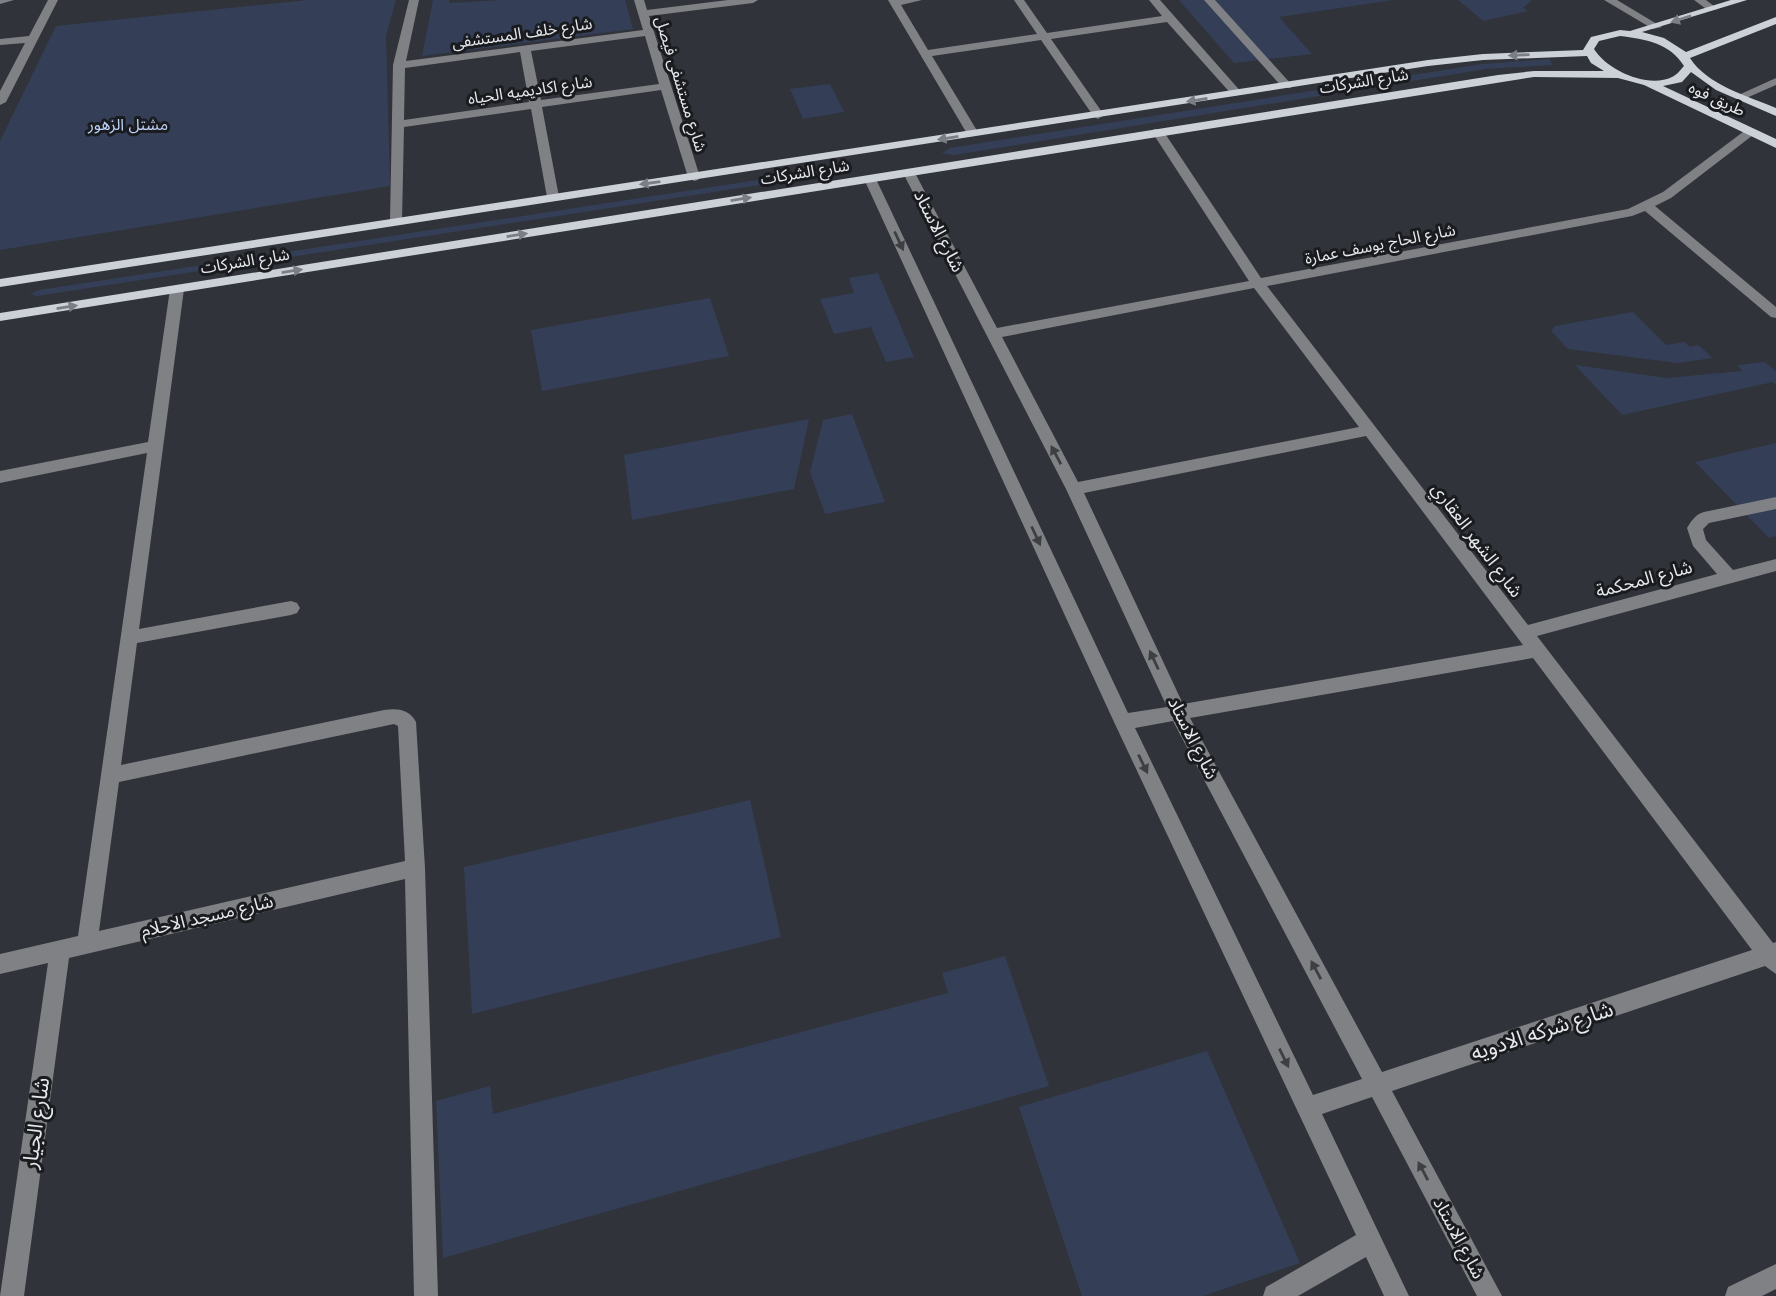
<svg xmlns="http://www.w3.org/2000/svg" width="1776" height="1296" font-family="'DM Sans','Noto Sans Arabic',sans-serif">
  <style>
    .green { fill: #343f57 }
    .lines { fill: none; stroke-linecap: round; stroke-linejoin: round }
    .minor { fill: #808185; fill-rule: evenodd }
    .major { fill: #ccd0d7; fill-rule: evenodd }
    .oneway { fill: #7b7f84 }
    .oneway2 { fill: #3d3f42 }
    .labels { text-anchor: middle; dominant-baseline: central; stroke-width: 6; stroke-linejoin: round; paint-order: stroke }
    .far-street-label { font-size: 16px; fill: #e5e8ec; stroke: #191b1e }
    .far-park-label { font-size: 16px; fill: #bfd2fa; stroke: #191b1e }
    .street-label { font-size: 18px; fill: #e5e8ec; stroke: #191b1e }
    .near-street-label { font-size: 21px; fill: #e5e8ec; stroke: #191b1e }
  </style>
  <rect width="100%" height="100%" fill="#30333a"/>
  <path class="green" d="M 308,0 L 396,0 L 386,36 L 390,186 L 0,250 L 0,141 L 56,26 Z
    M 433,0 L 449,0 L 449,3 L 502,0 L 625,0 L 633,29 L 422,56 Z
    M 1179,0 L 1393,0 L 1279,17 L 1312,54 L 1234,63 Z
    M 1458,0 L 1532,0 L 1523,8 L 1528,11 L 1483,21 Z
    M 1549,59 L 1553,65 L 1486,69 L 954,155 L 942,153 L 950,148 L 1482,64 Z
    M 830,84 L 844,112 L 803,119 L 790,89 Z
    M 829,169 L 837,170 L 831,174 L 37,296 L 30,294 L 39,290 Z
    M 878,273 L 914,357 L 886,362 L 871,327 L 834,334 L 820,299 L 854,293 L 849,278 Z
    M 710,298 L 729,356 L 542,391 L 531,330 Z
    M 1633,312 L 1666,345 L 1684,342 L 1690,347 L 1698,345 L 1713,358 L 1678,363 L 1568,349 L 1551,331 L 1555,326 Z
    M 1765,362 L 1776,371 L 1776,385 L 1773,382 L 1622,415 L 1575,365 L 1667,378 L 1742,371 L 1737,365 Z
    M 852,414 L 885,502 L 825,514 L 810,472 L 823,420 Z
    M 809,419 L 794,489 L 632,520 L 624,455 Z
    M 1776,443 L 1776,536 L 1769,538 L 1695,462 Z
    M 750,800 L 781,937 L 472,1014 L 464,867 Z
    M 1005,956 L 1049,1086 L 443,1258 L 436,1101 L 490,1086 L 493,1114 L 948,993 L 942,973 Z
    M 1207,1051 L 1300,1263 L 1203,1296 L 1082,1296 L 1019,1107 Z"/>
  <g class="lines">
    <path class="minor" d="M 0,0 L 14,0 L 0,4 Z
      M 48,0 L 58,0 L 6,102 L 0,105 L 0,91 L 25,43 L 0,45 L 0,39 L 29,36 Z
      M 409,0 L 419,0 L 406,61 L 643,30 L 634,0 L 644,0 L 647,10 L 728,0 L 758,0 L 753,3 L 649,16 L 700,177 L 698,180 L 694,181 L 688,177 L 661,90 L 542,107 L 559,197 L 553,201 L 547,197 L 531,109 L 404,127 L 402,221 L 396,225 L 390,221 L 393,65 ZM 645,36 L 659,84 L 541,100 L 531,51 ZM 520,52 L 529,102 L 404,120 L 405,68 Z
      M 888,0 L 922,0 L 901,5 L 928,50 L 1037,34 L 1014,0 L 1024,0 L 1047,33 L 1162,16 L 1149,0 L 1160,0 L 1243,94 L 1233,96 L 1167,22 L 1051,39 L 1104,115 L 1098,119 L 1094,117 L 1041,40 L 932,56 L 979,134 L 969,137 Z
      M 1204,0 L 1215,0 L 1291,84 L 1291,88 L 1283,88 Z
      M 1604,0 L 1617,0 L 1662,27 L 1653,29 Z
      M 1694,0 L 1706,0 L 1718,9 L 1709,11 Z
      M 1776,78 L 1776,85 L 1744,99 L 1734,97 Z
      M 1154,129 L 1162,129 L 1261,278 L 1628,209 L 1663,192 L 1747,129 L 1757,132 L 1671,198 L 1655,206 L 1776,307 L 1776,318 L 1771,317 L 1645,211 L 1632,216 L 1267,286 L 1528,625 L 1717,574 L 1693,546 L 1687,528 C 1691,521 1696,514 1704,512 L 1776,497 L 1776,509 L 1709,523 L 1703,529 L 1706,540 L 1733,570 L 1776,559 L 1776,571 L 1537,636 L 1773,943 L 1776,942 L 1776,974 L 1765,966 L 1392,1091 L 1502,1296 L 1477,1296 L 1372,1097 L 1322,1114 L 1409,1296 L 1384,1296 L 1366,1257 L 1298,1296 L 1263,1296 L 1266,1287 L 1356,1235 L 1114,722 L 864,179 L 870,175 L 876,179 L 1128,713 L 1167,707 L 1066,489 L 903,173 L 909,169 L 915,173 L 997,328 L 1249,281 L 1152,132 ZM 1254,288 L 1359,427 L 1078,482 L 1002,337 ZM 1366,436 L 1523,645 L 1183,704 L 1084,493 ZM 1533,658 L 1752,950 L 1382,1072 L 1190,718 ZM 1173,721 L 1362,1079 L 1313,1095 L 1135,728 Z
      M 177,285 L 184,289 L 139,629 L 291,601 L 297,603 L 300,608 L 297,613 L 291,615 L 137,643 L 121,765 L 384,710 C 396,708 410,709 416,722 L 425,868 L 438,1296 L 414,1296 L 405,879 L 69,958 L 24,1296 L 0,1296 L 48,963 L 0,974 L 0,954 L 78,936 L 147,453 L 0,483 L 0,471 L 148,442 L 170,289 ZM 394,724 L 398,726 L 405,861 L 99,931 L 119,782 Z
      M 1776,1264 L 1776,1289 L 1762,1296 L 1725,1296 L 1728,1287 Z"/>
    <path class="major" d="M 1731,0 L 1747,0 L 1642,32 L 1664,38 L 1686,52 L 1776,17 L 1776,24 L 1690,58 C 1707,85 1748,96 1776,108 L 1776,116 L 1716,90 L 1691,72 L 1682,82 L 1663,86 L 1776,139 L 1776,148 L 1644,85 L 1618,78 L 1534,77 L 0,321 L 0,313 L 1498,75 L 1534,71 L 1604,71 L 1591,63 L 1587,56 L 1483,60 L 1428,66 L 0,287 L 0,279 L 1428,60 L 1483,54 L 1583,50 L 1591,37 L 1620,30 L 1630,31 ZM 1620,36 C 1645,39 1670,43 1684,66 C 1681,69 1677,75 1672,77 C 1648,89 1607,70 1594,49 L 1599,41 Z"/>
  </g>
  <defs><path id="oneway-solid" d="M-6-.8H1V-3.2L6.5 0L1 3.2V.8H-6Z" transform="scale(1.75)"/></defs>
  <g class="oneway">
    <use href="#oneway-solid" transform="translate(1681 19) rotate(162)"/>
    <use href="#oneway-solid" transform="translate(1519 55) rotate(178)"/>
    <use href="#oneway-solid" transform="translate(1197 100) rotate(171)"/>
    <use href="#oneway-solid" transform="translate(948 138) rotate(171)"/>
    <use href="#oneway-solid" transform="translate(650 183) rotate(172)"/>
    <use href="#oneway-solid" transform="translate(741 199) rotate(-9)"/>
    <use href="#oneway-solid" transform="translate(517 235) rotate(-9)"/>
    <use href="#oneway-solid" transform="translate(292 271) rotate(-9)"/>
    <use href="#oneway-solid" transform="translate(67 307) rotate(-9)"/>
  </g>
  <g class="oneway2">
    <use href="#oneway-solid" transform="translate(899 241) rotate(65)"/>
    <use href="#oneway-solid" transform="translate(1056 455) rotate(-118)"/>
    <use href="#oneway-solid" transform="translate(1036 536) rotate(65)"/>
    <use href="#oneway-solid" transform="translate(1154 660) rotate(-115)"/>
    <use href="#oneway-solid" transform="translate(1143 764) rotate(64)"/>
    <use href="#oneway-solid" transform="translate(1316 970) rotate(-118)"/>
    <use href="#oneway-solid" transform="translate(1284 1058) rotate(64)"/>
    <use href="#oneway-solid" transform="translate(1423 1171) rotate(-118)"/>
  </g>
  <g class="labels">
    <g class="far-street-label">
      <text transform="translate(522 33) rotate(-8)">شارع خلف المستشفى</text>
      <text transform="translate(1364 81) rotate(-9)">شارع الشركات</text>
      <text transform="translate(681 84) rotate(73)">شارع مستشفى فيصل</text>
      <text transform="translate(530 90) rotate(-8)">شارع اكاديميه الحياه</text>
      <text transform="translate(1717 99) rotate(25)">طريق فوه</text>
      <text transform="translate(805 172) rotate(-9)">شارع الشركات</text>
      <text transform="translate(1380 244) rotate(-11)">شارع الحاج يوسف عمارة</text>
      <text transform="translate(245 261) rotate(-9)">شارع الشركات</text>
    </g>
    <g class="far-park-label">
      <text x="128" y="124">مشتل الزهور</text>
    </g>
    <g class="street-label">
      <text transform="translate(939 231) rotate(63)">شارع الاستاد</text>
      <text transform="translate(1477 540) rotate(53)">شارع الشهر العقاري</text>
      <text transform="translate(1644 579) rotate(-15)">شارع المحكمة</text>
      <text transform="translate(1193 738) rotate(63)">شارع الاستاد</text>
      <text transform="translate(207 916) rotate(-13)">شارع مسجد الاحلام</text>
      <text transform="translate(1459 1238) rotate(62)">شارع الاستاد</text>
    </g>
    <g class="near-street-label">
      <text transform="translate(1542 1031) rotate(-18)">شارع شركه الادويه</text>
      <text transform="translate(36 1123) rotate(-82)">شارع الجيار</text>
    </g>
  </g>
</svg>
